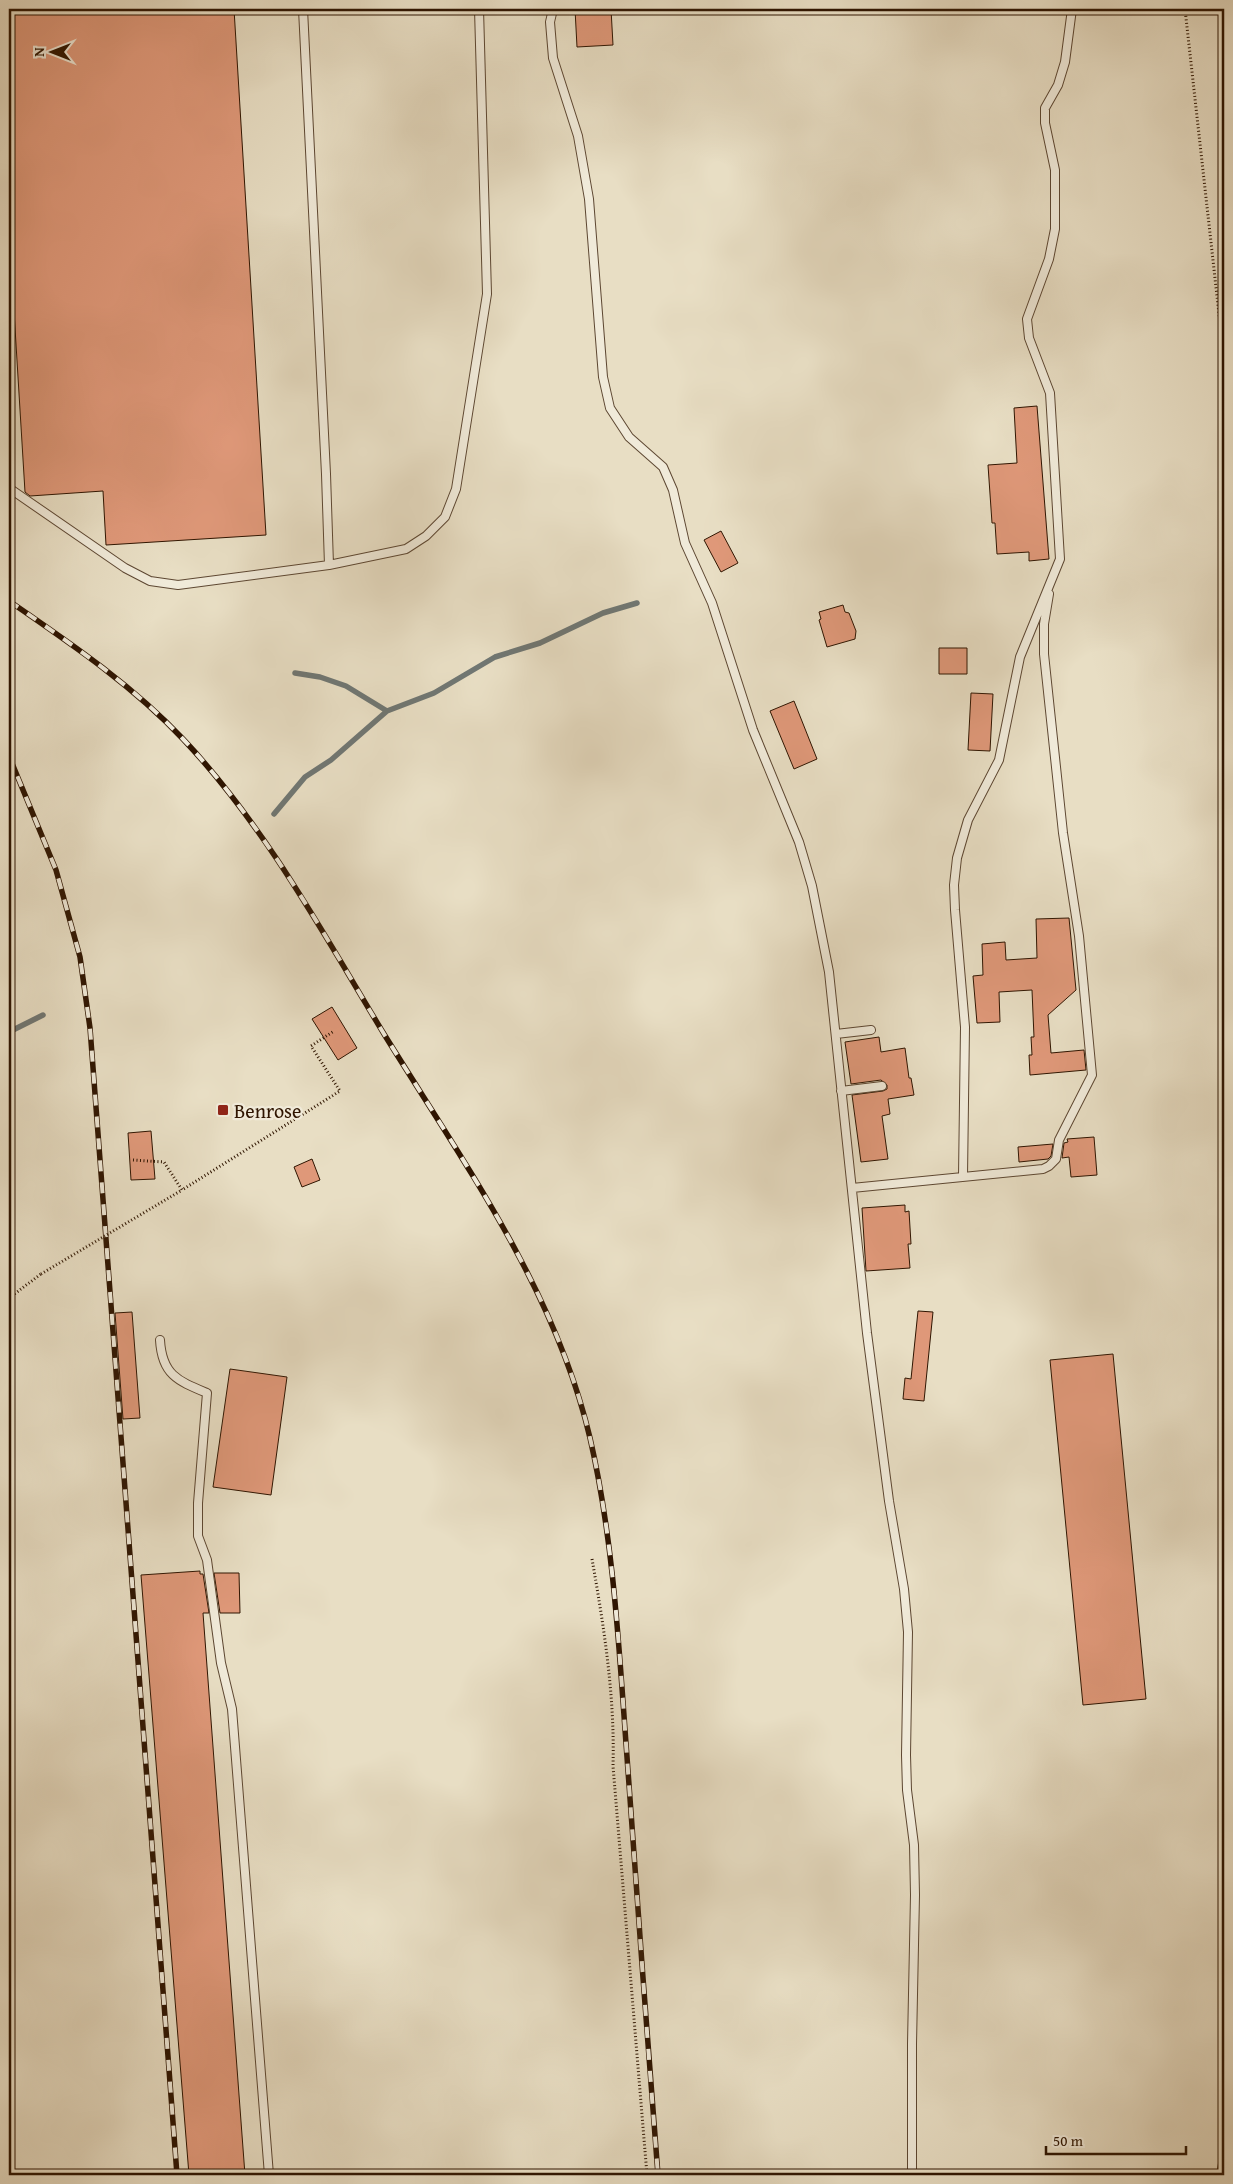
<svg xmlns="http://www.w3.org/2000/svg" width="1233" height="2184" font-family="'Gentium Book Plus',serif">
  <style>
    .lines { fill: none; stroke-linecap: round; stroke-linejoin: round }
    .stream { stroke: #707773; stroke-width: 5.5 }
    .building { fill: #df9879; stroke: #2f1501 }
    .lane-casing { stroke: #5d4732; stroke-width: 10 }
    .path { stroke: #2f1501; stroke-width: 3; stroke-dasharray: 1 2.5; stroke-linecap: butt }
    .lane { stroke: #f0ead9; stroke-width: 8 }
    .rail-casing { stroke: #2f1501; stroke-width: 5.5 }
    .rail { stroke: #f0ead9; stroke-width: 4; stroke-dasharray: 11; stroke-linecap: butt }
    .path-bridge { stroke: #2f1501; stroke-width: 3; stroke-dasharray: 1 2.5; stroke-linecap: butt }
    .poi-dot { fill: #8f2418; stroke: #f0ead9; stroke-width: 2 }
    .labels { text-anchor: middle; dominant-baseline: central; stroke-width: 4.5; stroke-linejoin: round; paint-order: stroke }
    .poi-label { font-size: 20px; fill: #2f1501; stroke: #f0ead9; text-anchor: start }
  </style>
  <rect width="100%" height="100%" fill="#e8dec4"/>
  <filter id="stains"><feTurbulence type="fractalNoise" baseFrequency=".004" numOctaves="4"/><feColorMatrix values="0 0 0 0 .2 0 0 0 0 .09 0 0 0 0 .02 0 0 0 .5 -.17"/></filter>
  <radialGradient id="worn" r=".72"><stop offset=".6" stop-color="#630" stop-opacity="0"/><stop offset="1" stop-color="#630" stop-opacity=".3"/></radialGradient>
  <g class="lines">
    <path class="stream" d="M 295,673 L 320,677 L 346,686 L 387,711
      M 274,814 L 305,777 L 331,760 L 387,711 L 434,693 L 495,657 L 540,643 L 603,613 L 637,603
      M 9,1032 L 43,1015"/>
  </g>
  <path class="building" d="M 9,9 L 234,9 L 266,535 L 106,545 L 103,491 L 30,496 L 25,492 L 9,229 Z
    M 575,9 L 611,9 L 613,45 L 577,47 Z
    M 1037,406 L 1049,559 L 1029,561 L 1029,552 L 997,554 L 995,523 L 992,523 L 988,465 L 1017,463 L 1014,408 Z
    M 721,531 L 738,563 L 721,572 L 704,540 Z
    M 843,605 L 845,612 L 849,613 L 856,631 L 855,639 L 827,647 L 819,620 L 821,619 L 819,612 Z
    M 939,648 L 967,648 L 967,674 L 939,674 Z
    M 971,693 L 993,694 L 990,751 L 968,750 Z
    M 794,701 L 817,759 L 794,769 L 770,711 Z
    M 1069,918 L 1076,990 L 1048,1015 L 1051,1053 L 1084,1050 L 1086,1070 L 1030,1075 L 1029,1055 L 1032,1055 L 1031,1037 L 1034,1037 L 1032,990 L 999,992 L 1000,1022 L 977,1023 L 973,976 L 983,975 L 982,944 L 1005,942 L 1006,960 L 1037,958 L 1036,919 Z
    M 332,1007 L 357,1048 L 338,1060 L 312,1019 Z
    M 879,1037 L 881,1052 L 905,1048 L 909,1078 L 911,1078 L 914,1095 L 888,1099 L 890,1114 L 882,1116 L 888,1159 L 861,1162 L 852,1095 L 883,1091 L 887,1089 L 887,1085 L 881,1080 L 851,1084 L 845,1042 Z
    M 151,1131 L 155,1179 L 131,1180 L 128,1133 Z
    M 1094,1137 L 1097,1175 L 1071,1177 L 1069,1157 L 1062,1158 L 1064,1143 L 1068,1142 L 1067,1139 Z
    M 1053,1144 L 1051,1156 L 1048,1159 L 1019,1162 L 1018,1147 Z
    M 312,1159 L 320,1180 L 302,1187 L 294,1167 Z
    M 905,1205 L 905,1212 L 909,1211 L 911,1244 L 908,1244 L 910,1268 L 866,1271 L 862,1208 Z
    M 918,1311 L 933,1312 L 924,1401 L 903,1399 L 905,1378 L 911,1379 Z
    M 132,1312 L 140,1418 L 123,1419 L 115,1313 Z
    M 1113,1354 L 1146,1699 L 1083,1705 L 1050,1360 Z
    M 230,1369 L 287,1377 L 271,1495 L 213,1487 Z
    M 200,1571 L 200,1574 L 203,1574 L 209,1613 L 203,1613 L 245,2175 L 189,2175 L 141,1575 Z
    M 214,1573 L 239,1573 L 240,1613 L 220,1613 Z"/>
  <g class="lines">
    <defs>
      <path id="lane" d="M 553,9 L 550,22 L 553,58 L 578,136 L 589,199 L 603,377 L 610,408 L 629,437 L 663,467 L 673,490 L 685,543 L 712,603 L 753,730 L 799,842 L 812,886 L 829,972 L 867,1333 L 889,1501 L 904,1589 L 908,1632 L 906,1755 L 907,1790 L 914,1845 L 915,1895 L 912,2044 L 912,2175
        M 9,464 L 10,489
        M 9,488 L 125,568 L 150,581 L 178,585 L 329,565 L 326,474 L 303,9
        M 329,565 L 406,549 L 426,536 L 445,517 L 456,489 L 487,294 L 479,9
        M 836,1034 L 871,1030
        M 841,1091 L 882,1086
        M 963,1176 L 965,1027 L 955,910 L 954,885 L 957,858 L 968,820 L 999,760 L 1020,657 L 1060,559 L 1050,393 L 1029,338 L 1027,319 L 1049,259 L 1055,229 L 1055,170 L 1045,123 L 1045,108 L 1058,85 L 1065,62 L 1072,9
        M 852,1188 L 1043,1169 L 1049,1166 L 1056,1159 L 1059,1140 L 1092,1075 L 1079,936 L 1063,833 L 1044,654 L 1044,624 L 1049,594
        M 160,1340 C 162,1375 178,1381 207,1393 L 198,1503 L 198,1536 L 207,1560 L 221,1663 L 232,1709 L 269,2175"/>
    </defs>
    <use href="#lane" class="lane-casing"/>
    <path class="path" d="M 1185,9 L 1224,359
      M 133,1160 L 164,1162 L 182,1190 L 340,1091 L 311,1046 L 334,1031
      M 9,1298 L 41,1274
      M 592,1559 C 604,1627 615,1697 613,1766 L 647,2175"/>
    <use href="#lane" class="lane"/>
    <defs>
      <path id="rail" d="M 9,601 C 70,643 132,685 183,739 C 265,826 323,933 384,1034 C 463,1162 555,1289 590,1438 C 614,1542 619,1650 627,1757 C 637,1896 647,2036 658,2175
        M 9,756 L 56,870 L 80,957 L 90,1028 L 177,2175
        M 1219,2175 L 1224,2142"/>
    </defs>
    <use href="#rail" class="rail-casing"/>
    <use href="#rail" class="rail"/>
    <path class="path-bridge" d="M 41,1274 L 182,1190"/>
  </g>
  <rect class="poi-dot" x="217" y="1104" width="12" height="12" rx="2.5"/>
  <g class="labels">
    <g class="poi-label">
      <text x="234" y="1110">Benrose</text>
    </g>
  </g>
  <rect width="1233" height="2184" fill="none" stroke="#e8dec4" stroke-width="30"/>
  <rect x="10" y="10" width="1213" height="2164" fill="none" stroke="#2f1501" stroke-width="2.5"/>
  <rect x="15" y="15" width="1203" height="2154" fill="none" stroke="#2f1501"/>
  <g transform="translate(52 52) rotate(270)" stroke="#f0ead9" stroke-width="4" paint-order="stroke">
  <path d="M0-4L9 19L0 12L-9 19Z" fill="#2f1501"/>
  <text y="-8" font-size="14" font-weight="bold" text-anchor="middle" fill="#2f1501">N</text>
  </g>
  <path d="M1046 2146v8h140v-8" fill="none" stroke="#2f1501" stroke-width="2.5"/>
  <text x="1053" y="2146" font-size="15" fill="#2f1501" stroke="#f0ead9" stroke-width="4" paint-order="stroke">50 m</text>
  <rect width="100%" height="100%" filter="url(#stains)"/>
  <rect width="100%" height="100%" fill="url(#worn)"/>
</svg>
